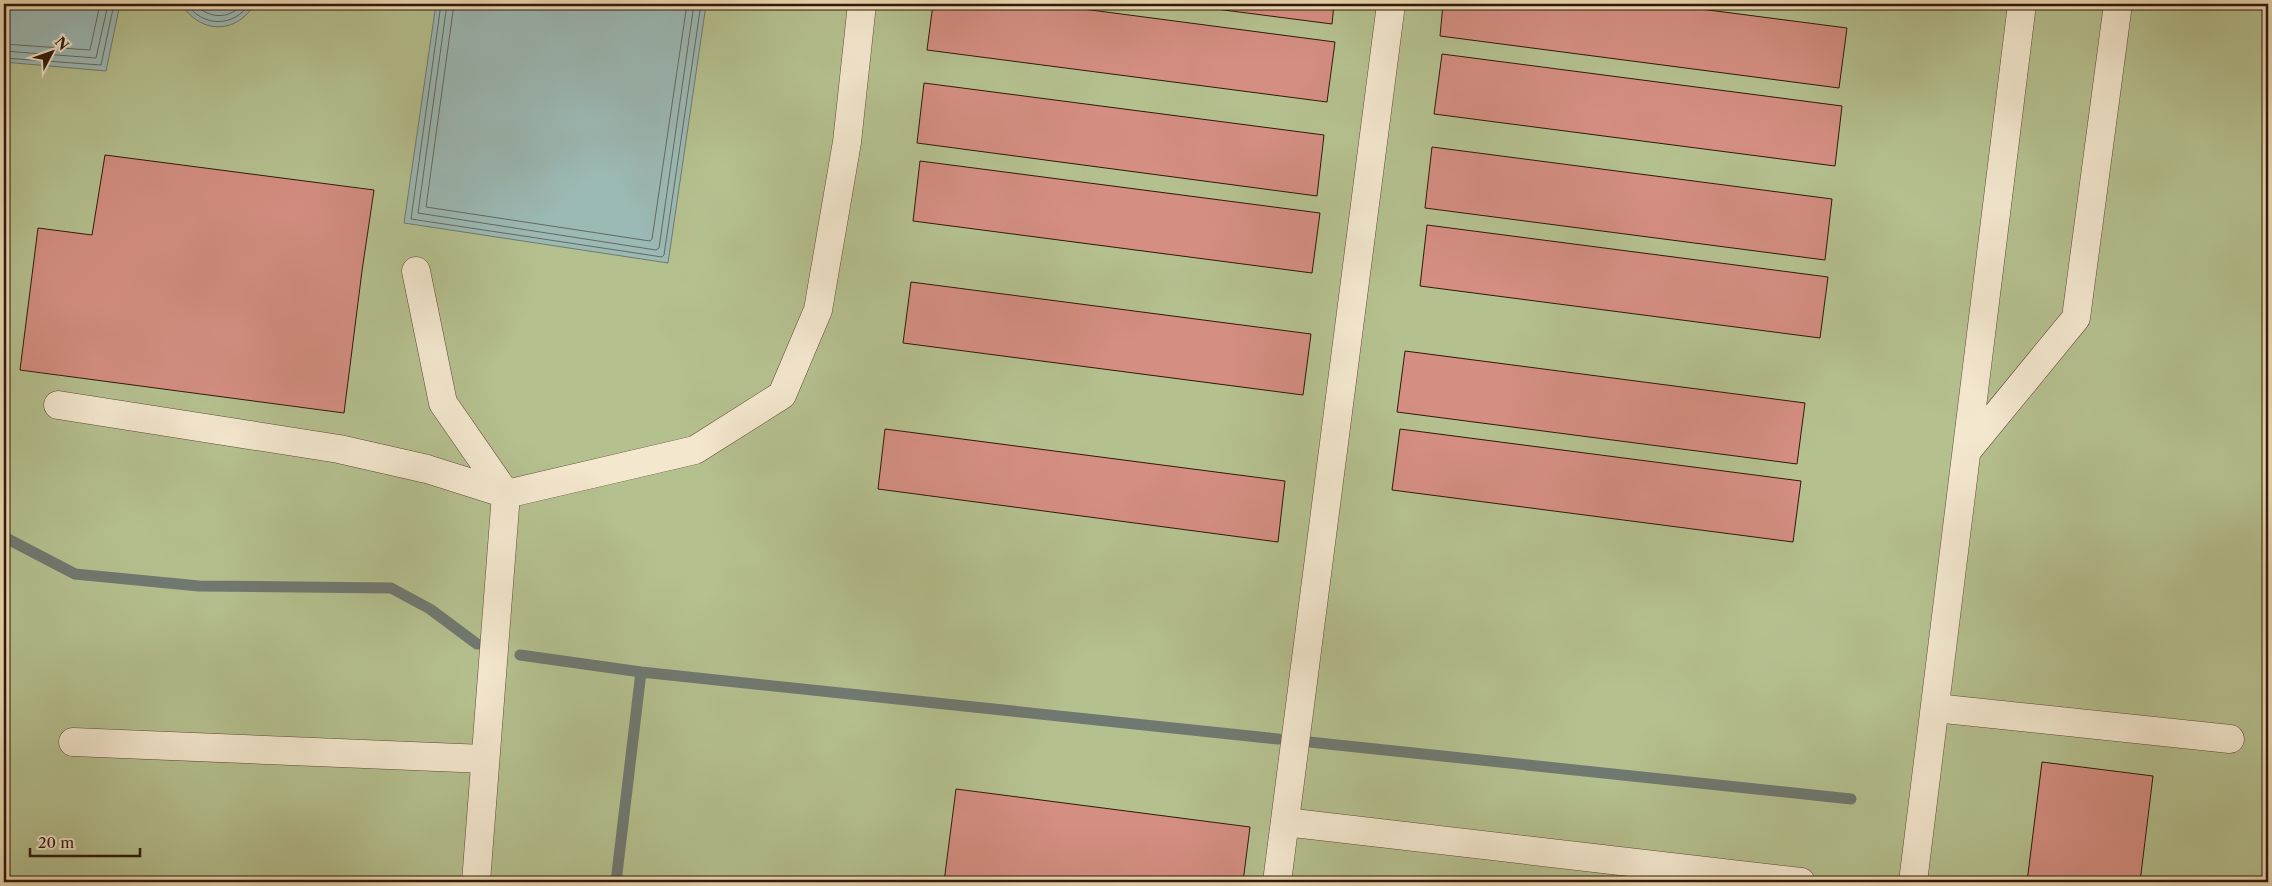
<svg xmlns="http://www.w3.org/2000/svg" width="2272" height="886" font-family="'Libre Caslon Text',serif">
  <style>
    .green { fill: #b5c08f; stroke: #726c4d }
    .water { fill: #9bb9b5; stroke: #707971 }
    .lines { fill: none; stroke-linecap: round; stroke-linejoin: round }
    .shore { stroke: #656860; stroke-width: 1 }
    .stream { stroke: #707971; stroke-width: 11 }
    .building { fill: #d48e82; stroke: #2f180b }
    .minor-casing { stroke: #5e4835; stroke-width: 29 }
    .minor { stroke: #f3e7ce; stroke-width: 28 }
  </style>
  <rect width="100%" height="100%" fill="#eddab3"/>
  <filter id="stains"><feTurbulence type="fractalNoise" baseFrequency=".004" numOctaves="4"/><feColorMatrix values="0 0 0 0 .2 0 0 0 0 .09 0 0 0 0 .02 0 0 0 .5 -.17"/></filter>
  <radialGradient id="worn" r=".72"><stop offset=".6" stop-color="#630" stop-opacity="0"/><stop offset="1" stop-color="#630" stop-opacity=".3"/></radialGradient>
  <path class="green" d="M 4,4 L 2268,4 L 2268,882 L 4,882 Z"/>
  <path class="water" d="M 4,4 L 120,4 L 106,71 L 4,62 Z
    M 181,4 L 255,4 C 235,35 201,34 181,4 Z
    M 436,4 L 706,5 L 668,263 L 404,223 Z"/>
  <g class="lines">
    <path class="shore" d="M 187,4 C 202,27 234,28 249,4
      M 195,4 C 207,18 229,21 242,4
      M 441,4 L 411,219 L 662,257 L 664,255 L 701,4
      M 447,4 L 418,213 L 656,250 L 659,248 L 694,4
      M 454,4 L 426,207 L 650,241 L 652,239 L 687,4
      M 4,44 L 90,50 L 100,4
      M 4,51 L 96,58 L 108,4
      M 4,58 L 101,65 L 114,4"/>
    <path class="stream" d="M 4,537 L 75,574 L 199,586 L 391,588 L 430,609 L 477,644
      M 520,655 L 641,672 L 1278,739
      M 1309,742 L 1851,799
      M 616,882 L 641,672"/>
  </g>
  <path class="building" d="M 933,4 L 1045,4 L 1335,42 L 1327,102 L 927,50 Z
    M 1177,4 L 1334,4 L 1332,24 Z
    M 1443,4 L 1662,4 L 1847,28 L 1839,88 L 1440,36 Z
    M 1442,54 L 1842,106 L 1835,166 L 1434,114 Z
    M 924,83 L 1324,135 L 1317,196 L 917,143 Z
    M 1432,147 L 1832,199 L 1825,260 L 1425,208 Z
    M 105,155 L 374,190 L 362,271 L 344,413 L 20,370 L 38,228 L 92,235 Z
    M 920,161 L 1320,213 L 1312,273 L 913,221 Z
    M 1427,225 L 1828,277 L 1820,338 L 1420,286 Z
    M 911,282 L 1311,334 L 1303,395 L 903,343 Z
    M 1405,351 L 1805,403 L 1797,464 L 1397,412 Z
    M 885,429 L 1285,481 L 1278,542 L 878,489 Z
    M 1400,429 L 1801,481 L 1793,542 L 1392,490 Z
    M 2042,762 L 2153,776 L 2140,882 L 2027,882 Z
    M 956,789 L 1250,827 L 1243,882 L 944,882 Z"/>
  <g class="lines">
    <defs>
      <path id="minor" d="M 416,271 L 443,403 L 506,494 L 476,882
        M 58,405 L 339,449 L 427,469 L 506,494 L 695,450 L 782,395 L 818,310 L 847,142 L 862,4
        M 1967,451 L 2076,318 L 2118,4
        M 1935,708 L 2230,739
        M 73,742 L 485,759
        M 1285,822 L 1801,882
        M 1277,882 L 1391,4
        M 1913,882 L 2022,4"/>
    </defs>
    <use href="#minor" class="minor-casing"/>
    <use href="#minor" class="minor"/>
  </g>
  <rect width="2272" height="886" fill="none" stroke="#eddab3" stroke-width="20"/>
  <rect x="5" y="5" width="2262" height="876" fill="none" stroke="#2f180b" stroke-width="2.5"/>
  <rect x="10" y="10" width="2252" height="866" fill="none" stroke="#2f180b"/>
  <g transform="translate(52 52) rotate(49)" stroke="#f3e7ce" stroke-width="4" paint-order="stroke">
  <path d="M0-4L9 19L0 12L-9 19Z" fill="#2f180b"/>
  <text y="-8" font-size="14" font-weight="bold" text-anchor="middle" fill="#2f180b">N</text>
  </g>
  <path d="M30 848v8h110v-8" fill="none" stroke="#2f180b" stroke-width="2.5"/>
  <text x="38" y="848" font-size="15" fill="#2f180b" stroke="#f3e7ce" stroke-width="4" paint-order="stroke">20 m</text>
  <rect width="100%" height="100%" filter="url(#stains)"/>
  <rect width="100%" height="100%" fill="url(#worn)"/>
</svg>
